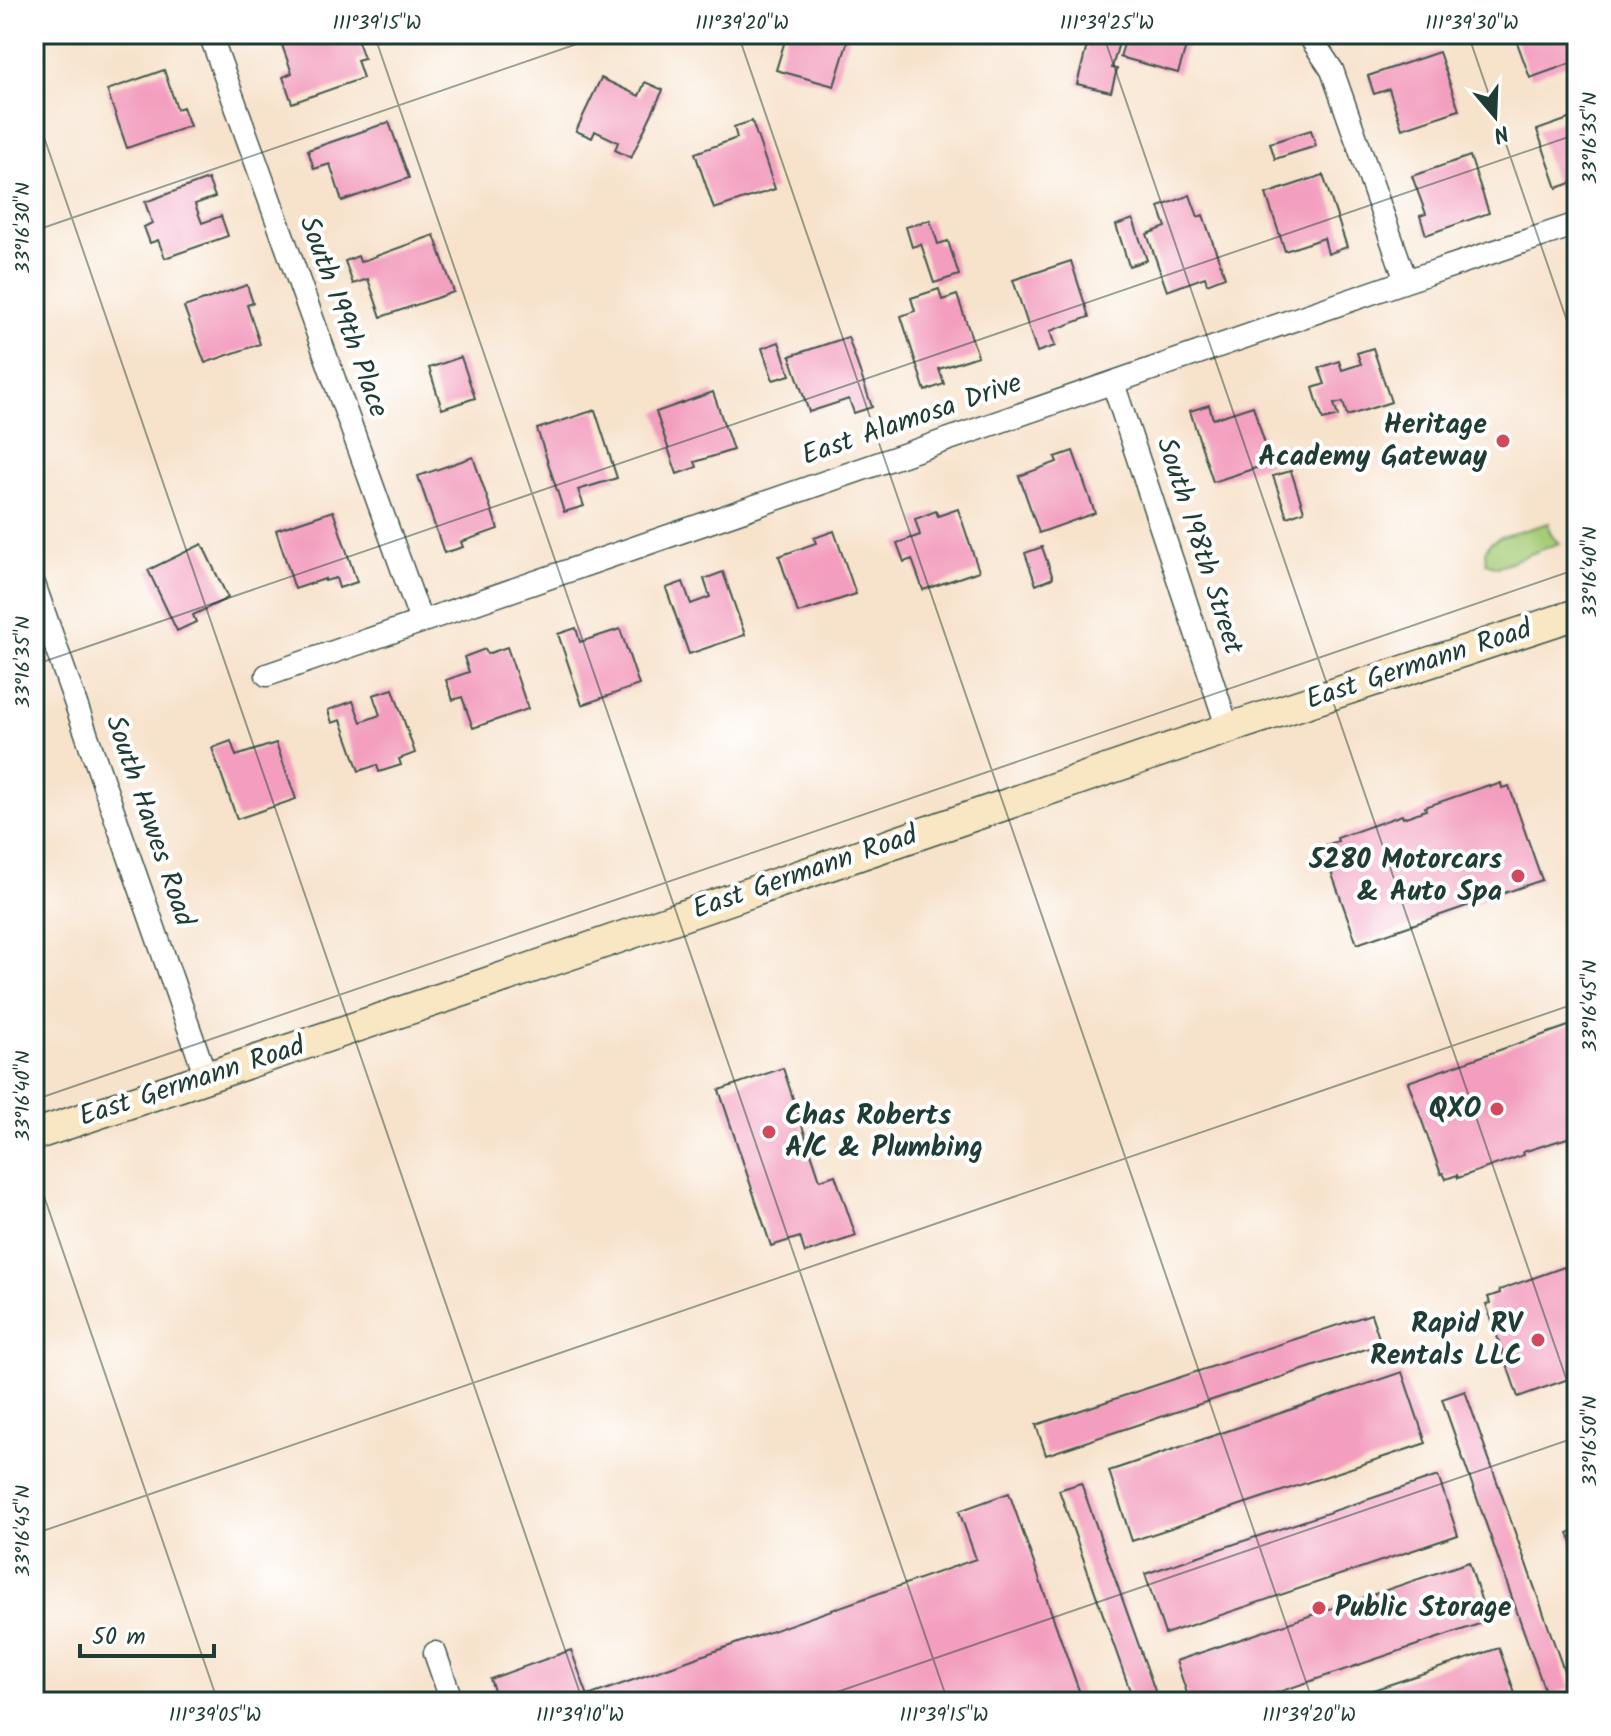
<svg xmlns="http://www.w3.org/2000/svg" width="1611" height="1736" font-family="Kalam,sans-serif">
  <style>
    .green { fill: #a5cc77; stroke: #628456; stroke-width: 2 }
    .building { fill: #f39ebe }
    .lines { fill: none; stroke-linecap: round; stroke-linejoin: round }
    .street-casing { stroke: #3f564b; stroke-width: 25 }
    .secondary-casing { stroke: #3f564b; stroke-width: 33 }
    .street { stroke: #fff; stroke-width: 22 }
    .secondary { stroke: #f9e7c3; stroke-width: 30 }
    .ticks { fill: none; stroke: #1f3d34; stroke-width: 2; stroke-opacity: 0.45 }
    .poi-dot { fill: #d1495b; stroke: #fff; stroke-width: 3 }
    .labels { text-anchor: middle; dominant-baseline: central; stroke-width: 8; stroke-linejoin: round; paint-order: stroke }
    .street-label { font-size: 28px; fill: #1f3d34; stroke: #fff }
    .poi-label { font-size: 28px; font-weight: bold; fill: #1f3d34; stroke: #fff; text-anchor: end }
    .neatline { fill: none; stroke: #1f3d34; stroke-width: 3 }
    .ticks-label { font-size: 20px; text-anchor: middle; fill: #1f3d34 }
  </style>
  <rect width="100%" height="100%" fill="#fff"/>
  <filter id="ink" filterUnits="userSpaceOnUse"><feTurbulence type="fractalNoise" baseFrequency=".0125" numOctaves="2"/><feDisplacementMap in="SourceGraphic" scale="16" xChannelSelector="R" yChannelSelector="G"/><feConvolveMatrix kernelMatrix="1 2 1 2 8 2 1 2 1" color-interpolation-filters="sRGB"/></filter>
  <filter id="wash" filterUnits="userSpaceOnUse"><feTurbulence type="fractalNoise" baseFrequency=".006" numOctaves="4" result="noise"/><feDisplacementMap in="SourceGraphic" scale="32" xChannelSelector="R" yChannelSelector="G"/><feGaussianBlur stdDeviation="1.8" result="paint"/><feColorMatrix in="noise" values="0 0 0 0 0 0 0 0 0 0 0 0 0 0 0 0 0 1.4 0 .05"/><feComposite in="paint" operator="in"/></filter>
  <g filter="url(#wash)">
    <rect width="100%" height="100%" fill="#f7e2cb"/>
    <path class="green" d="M 1549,523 C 1547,531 1553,538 1559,543 L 1497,567 L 1486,563 L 1485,551 L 1490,543 L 1501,537 Z"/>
    <g id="blocks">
      <path class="building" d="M 312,34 L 348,34 L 350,38 L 356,36 L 364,58 L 357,60 L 363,78 L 292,103 L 283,77 L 292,73 L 282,45 Z
        M 787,34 L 850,34 L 834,86 L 776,70 Z
        M 1090,34 L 1121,35 L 1112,68 L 1117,69 L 1111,92 L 1077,84 Z
        M 1127,34 L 1190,34 L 1178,73 L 1120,57 Z
        M 1514,34 L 1577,34 L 1577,61 L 1530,78 Z
        M 1439,52 L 1459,110 L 1402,129 L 1389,89 L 1374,94 L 1368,76 Z
        M 164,70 L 177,109 L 183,107 L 190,126 L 127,148 L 107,90 Z
        M 601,78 L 639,96 L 645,82 L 663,90 L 631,158 L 615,150 L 618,142 L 595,131 L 592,138 L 576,131 Z
        M 1577,116 L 1577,181 L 1557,188 L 1537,130 Z
        M 752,121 L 775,189 L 714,209 L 695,153 L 737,138 L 734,127 Z
        M 389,122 L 409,178 L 342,201 L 330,164 L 314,169 L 308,150 Z
        M 1311,130 L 1316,146 L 1275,159 L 1270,143 Z
        M 1470,156 L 1489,213 L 1426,235 L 1420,216 L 1426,214 L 1412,176 Z
        M 1323,175 L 1347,247 L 1328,254 L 1324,238 L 1285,251 L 1266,194 Z
        M 208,179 L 215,197 L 195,204 L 202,223 L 221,216 L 228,236 L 165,258 L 158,240 L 150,243 L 144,227 L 152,223 L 145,202 Z
        M 1190,195 L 1198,217 L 1203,215 L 1225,277 L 1207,284 L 1205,277 L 1167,291 L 1147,234 L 1166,227 L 1159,207 Z
        M 1133,219 L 1147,260 L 1129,266 L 1116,225 Z
        M 930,220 L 938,244 L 948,241 L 959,275 L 934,283 L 921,244 L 912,247 L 906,227 Z
        M 434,235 L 454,292 L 381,317 L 368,279 L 353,284 L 345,261 L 358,256 L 360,262 Z
        M 1071,261 L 1089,317 L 1050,331 L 1055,346 L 1037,352 L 1013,280 Z
        M 247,285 L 253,303 L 247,305 L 260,344 L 205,363 L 184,307 Z
        M 939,289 L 942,300 L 957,295 L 978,356 L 939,369 L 944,384 L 925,391 L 901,316 L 915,311 L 911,298 Z
        M 848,337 L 872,407 L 854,413 L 849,399 L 809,412 L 790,356 Z
        M 779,342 L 790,375 L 773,380 L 762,348 Z
        M 1373,348 L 1391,402 L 1347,416 L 1343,402 L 1334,404 L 1338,416 L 1323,420 L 1313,388 L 1325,384 L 1319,368 L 1339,361 L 1342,370 L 1361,364 L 1357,353 Z
        M 461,357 L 475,398 L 442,409 L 429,368 Z
        M 713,392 L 733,450 L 695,462 L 697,467 L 677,474 L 656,412 Z
        M 1209,405 L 1213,419 L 1253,406 L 1271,463 L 1213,482 L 1190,411 Z
        M 595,410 L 617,478 L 578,490 L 584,506 L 564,512 L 537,429 Z
        M 1073,451 L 1095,513 L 1039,533 L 1019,476 L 1057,462 L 1055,457 Z
        M 473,457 L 498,529 L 461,542 L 463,547 L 444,553 L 418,476 Z
        M 1291,471 L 1304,511 L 1287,517 L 1273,476 Z
        M 958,509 L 979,571 L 923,590 L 912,559 L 904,562 L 897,543 L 920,535 L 915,519 L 936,511 L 938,516 Z
        M 333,511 L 357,582 L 339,588 L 336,578 L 325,581 L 325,579 L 295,589 L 276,530 Z
        M 834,531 L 856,594 L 798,613 L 779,556 L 816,543 L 814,538 Z
        M 202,544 L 228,598 L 193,615 L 196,622 L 177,631 L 148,570 Z
        M 1042,547 L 1053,578 L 1036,585 L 1025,553 Z
        M 723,572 L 745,635 L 689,654 L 666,588 L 683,582 L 691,604 L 710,597 L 704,579 Z
        M 576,628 L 580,642 L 620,629 L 639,685 L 582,705 L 558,634 Z
        M 507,647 L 528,709 L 473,728 L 462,697 L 453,700 L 446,680 L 469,672 L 464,657 L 485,649 L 487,654 Z
        M 393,689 L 415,753 L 399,759 L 401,765 L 379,772 L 377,765 L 359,771 L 341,720 L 332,723 L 328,710 L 353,701 L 361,722 L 380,715 L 373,695 Z
        M 231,741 L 236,756 L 276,743 L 296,799 L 237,819 L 212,748 Z
        M 1501,783 L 1502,788 L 1509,786 L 1542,880 L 1357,944 L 1324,852 L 1328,851 L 1326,845 L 1338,841 L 1337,838 L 1402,815 L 1403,818 L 1426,810 L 1425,807 L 1489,785 L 1490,787 Z
        M 1577,1023 L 1577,1135 L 1523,1152 L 1524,1155 L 1458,1178 L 1457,1175 L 1446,1179 L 1443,1173 L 1441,1174 L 1408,1082 Z
        M 783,1068 L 820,1180 L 835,1175 L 856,1236 L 805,1253 L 800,1237 L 771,1246 L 719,1090 Z
        M 1577,1266 L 1577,1376 L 1518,1397 L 1486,1304 L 1490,1303 L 1488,1297 L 1500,1293 L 1499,1290 L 1564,1267 L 1565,1270 Z
        M 1371,1314 L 1381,1344 L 1046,1455 L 1036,1425 Z
        M 1402,1372 L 1426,1443 L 1132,1541 L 1109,1471 Z
        M 1465,1391 L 1570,1688 L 1547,1697 L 1442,1399 Z
        M 1438,1476 L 1458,1535 L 1165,1634 L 1145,1574 Z
        M 1081,1483 L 1159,1702 L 1134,1702 L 1059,1490 Z
        M 1009,1493 L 1083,1702 L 498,1702 L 490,1679 L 571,1650 L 588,1696 L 976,1559 L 959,1511 Z
        M 1577,1530 L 1577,1556 L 1568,1533 Z
        M 1469,1562 L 1488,1621 L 1249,1702 L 1190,1702 L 1176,1661 Z
        M 1499,1648 L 1518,1702 L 1340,1702 L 1340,1701 Z"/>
    </g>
  </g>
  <g filter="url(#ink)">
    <use href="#blocks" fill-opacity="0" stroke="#3f564b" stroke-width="2"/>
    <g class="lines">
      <defs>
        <path id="street" d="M 210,34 L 421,621
          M 1308,34 L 1332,70 L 1406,281
          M 1113,383 L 1228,729
          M 34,584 L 206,1077
          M 267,675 L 1406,281 L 1577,224
          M 435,1653 L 452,1702"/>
        <path id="secondary" d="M 34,1135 L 484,984 L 1208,735 L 1577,614"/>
      </defs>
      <use href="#street" class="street-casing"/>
      <use href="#secondary" class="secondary-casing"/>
      <use href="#street" class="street"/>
      <use href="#secondary" class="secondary"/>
    </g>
  </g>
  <path class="ticks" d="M 374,34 L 948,1702M 738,34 L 1313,1702M 1103,34 L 1577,1410M 1468,34 L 1577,350M 34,108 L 583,1702M 34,231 L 606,34M 34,665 L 1577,134M 34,1100 L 1577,569M 34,1167 L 218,1702M 34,1534 L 1577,1003M 808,1702 L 1577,1437"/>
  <g class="poi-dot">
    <circle cx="1503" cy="441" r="8"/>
    <circle cx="1518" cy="876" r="8"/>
    <circle cx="1497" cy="1109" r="8"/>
    <circle cx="769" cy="1132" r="8"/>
    <circle cx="1538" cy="1340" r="8"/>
    <circle cx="1319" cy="1608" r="8"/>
  </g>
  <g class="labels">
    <g class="street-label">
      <text transform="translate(343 317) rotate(70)">South 199th Place</text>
      <text transform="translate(912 420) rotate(-19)">East Alamosa Drive</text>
      <text transform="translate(1199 546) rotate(72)">South 198th Street</text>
      <text transform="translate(1419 665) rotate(-18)">East Germann Road</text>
      <text transform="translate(149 821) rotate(71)">South Hawes Road</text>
      <text transform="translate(805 873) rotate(-19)">East Germann Road</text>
      <text transform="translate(192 1082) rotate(-18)">East Germann Road</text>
    </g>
    <g class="poi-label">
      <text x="1487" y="425">Heritage<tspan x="1487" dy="32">Academy Gateway</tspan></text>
      <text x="1502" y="860">5280 Motorcars<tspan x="1502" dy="32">&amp; Auto Spa</tspan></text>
      <text x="1481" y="1109">QXO</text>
      <text x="785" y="1116" text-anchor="start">Chas Roberts<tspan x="785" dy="32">A/C &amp; Plumbing</tspan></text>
      <text x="1522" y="1324">Rapid RV<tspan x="1522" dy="32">Rentals LLC</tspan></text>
      <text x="1335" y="1608" text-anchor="start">Public Storage</text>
    </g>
  </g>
  <rect width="1611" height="1736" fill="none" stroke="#fff" stroke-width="88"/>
  <g transform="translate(1495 116) rotate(161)" stroke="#ffffff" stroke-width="6" paint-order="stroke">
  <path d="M0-6L14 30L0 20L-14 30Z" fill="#1f3d34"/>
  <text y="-12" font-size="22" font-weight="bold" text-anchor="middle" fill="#1f3d34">N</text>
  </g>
  <path d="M80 1644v12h134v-12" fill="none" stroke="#1f3d34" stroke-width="4"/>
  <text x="92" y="1644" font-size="24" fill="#1f3d34" stroke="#ffffff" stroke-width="6" paint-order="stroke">50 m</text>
  <rect x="44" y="44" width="1523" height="1648" class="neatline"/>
  <g class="ticks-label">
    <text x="377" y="29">111°39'15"W</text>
    <text x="742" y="29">111°39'20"W</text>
    <text x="1107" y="29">111°39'25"W</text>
    <text x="1472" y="29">111°39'30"W</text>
    <text transform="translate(1589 138) rotate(-90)" y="7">33°16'35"N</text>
    <text transform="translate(22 228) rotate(-90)" y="7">33°16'30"N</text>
    <text transform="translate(1589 572) rotate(-90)" y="7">33°16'40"N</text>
    <text transform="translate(22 662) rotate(-90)" y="7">33°16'35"N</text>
    <text transform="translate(1589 1006) rotate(-90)" y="7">33°16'45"N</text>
    <text transform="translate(22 1096) rotate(-90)" y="7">33°16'40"N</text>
    <text transform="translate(1589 1441) rotate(-90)" y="7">33°16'50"N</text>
    <text transform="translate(22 1531) rotate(-90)" y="7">33°16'45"N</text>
    <text x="215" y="1721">111°39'05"W</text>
    <text x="580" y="1721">111°39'10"W</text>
    <text x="944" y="1721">111°39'15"W</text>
    <text x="1309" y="1721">111°39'20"W</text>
  </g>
</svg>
